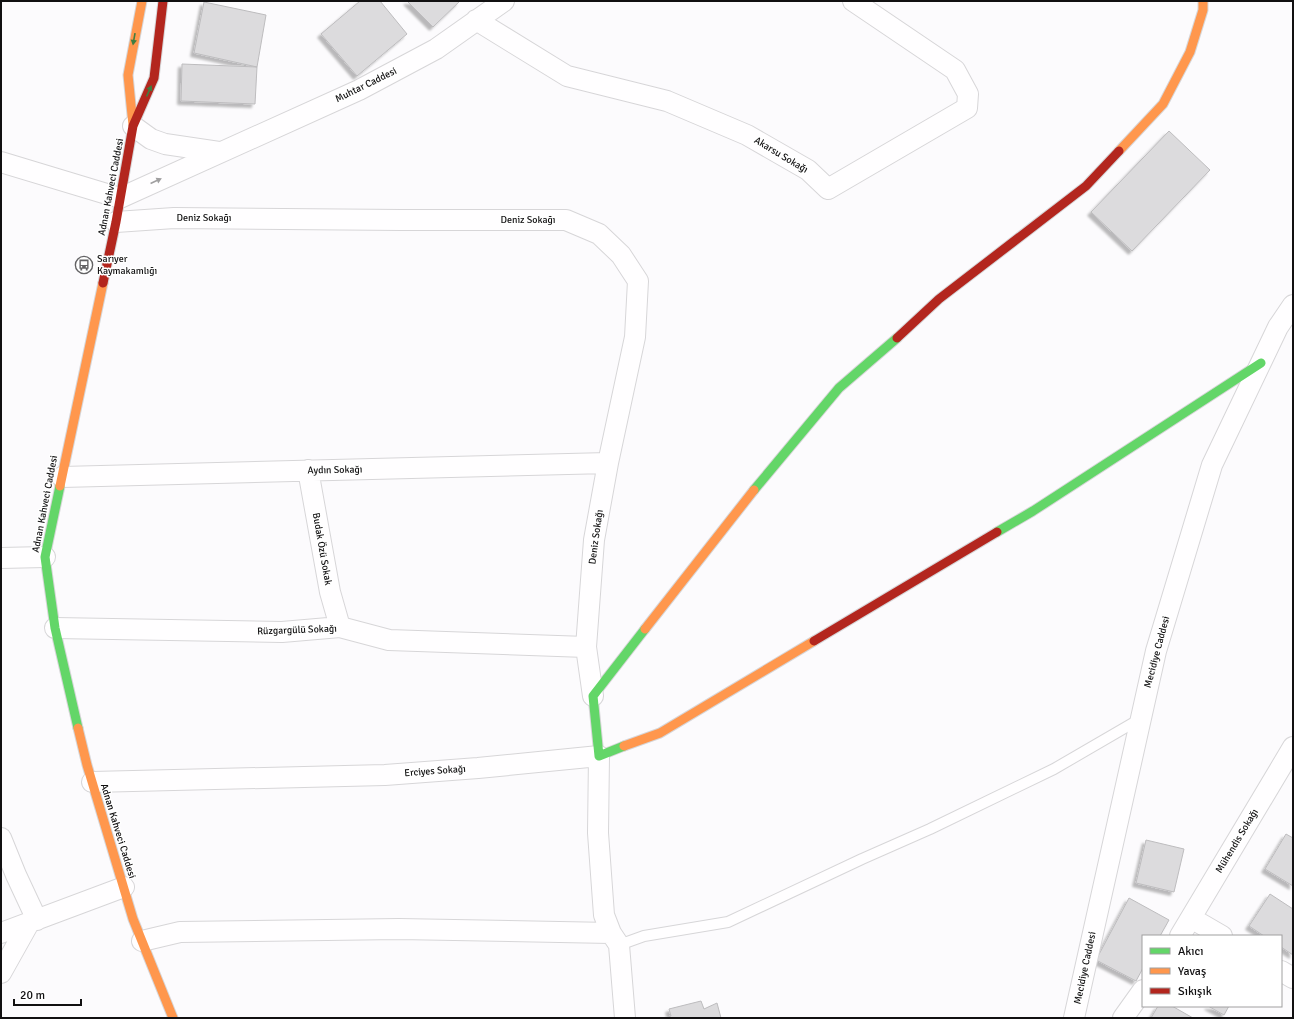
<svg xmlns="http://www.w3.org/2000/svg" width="1294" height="1019" font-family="Signika,sans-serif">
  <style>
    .building { fill: #dcdbdd; stroke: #bdbcbe; filter: url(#shadow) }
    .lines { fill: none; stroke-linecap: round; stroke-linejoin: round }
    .lane-casing { stroke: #d7d6d8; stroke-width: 12 }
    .street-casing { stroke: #d7d6d8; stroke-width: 22 }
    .fast-casing { stroke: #d7d6d8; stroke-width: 11 }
    .slow-casing { stroke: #d7d6d8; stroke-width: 11 }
    .jam-casing { stroke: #d7d6d8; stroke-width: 11 }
    .lane { stroke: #fffeff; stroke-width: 10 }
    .street { stroke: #fffeff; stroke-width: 20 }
    .fast { stroke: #63d668; stroke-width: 9 }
    .slow { stroke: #ff974d; stroke-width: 9 }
    .jam { stroke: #b3261e; stroke-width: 9 }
    .oneway { fill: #3e7d41 }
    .oneway2 { fill: #a09fa0 }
    .labels { text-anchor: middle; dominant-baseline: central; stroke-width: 3; stroke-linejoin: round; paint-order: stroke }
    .street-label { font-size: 10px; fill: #111011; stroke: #fff }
    .poi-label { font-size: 10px; fill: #111011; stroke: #fff; text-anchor: start }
  </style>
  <defs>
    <filter id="shadow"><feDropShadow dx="-3.5" dy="3.5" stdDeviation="1" flood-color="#0004"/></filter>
  </defs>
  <rect width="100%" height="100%" fill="#fcfbfd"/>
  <path class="building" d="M 360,1 L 380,1 L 407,34 L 357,76 L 321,34 Z
    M 407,1 L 460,1 L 433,27 Z
    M 204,2 L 266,15 L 257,67 L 194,53 Z
    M 182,64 L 257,67 L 255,104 L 181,101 Z
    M 1169,131 L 1210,170 L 1132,251 L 1091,212 Z
    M 1286,834 L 1293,838 L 1293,886 L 1265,869 Z
    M 1146,840 L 1184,849 L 1174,892 L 1136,883 Z
    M 1270,894 L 1293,909 L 1293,955 L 1281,947 L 1281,936 L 1264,936 L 1249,926 Z
    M 1129,898 L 1169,920 L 1160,936 L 1143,936 L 1143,968 L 1136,981 L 1096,960 Z
    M 701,1001 L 704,1009 L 717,1003 L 721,1018 L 664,1018 L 671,1016 L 669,1009 Z
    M 1158,1006 L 1172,1006 L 1193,1018 L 1151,1018 Z
    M 1208,1006 L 1229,1006 L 1224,1015 Z"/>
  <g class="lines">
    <defs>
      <path id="lane" d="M 619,945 L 644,936 L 728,922 L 862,859 L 930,829 L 1054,769 L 1140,719"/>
      <path id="street" d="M 476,20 L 567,76 L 667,101 L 747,135 L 808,170 L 828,189 L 967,108 L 968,94 L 955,70 L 853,1
        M 133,126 L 151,139 L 165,144 L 219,152
        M 1,162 L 120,198 L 359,90 L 436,49 L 504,1
        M 116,222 L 174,218 L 401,220 L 566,220 L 599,234 L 621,255 L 638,281 L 635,337 L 608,463 L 594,540 L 586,647 L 593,696
        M 308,470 L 330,592 L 340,627
        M 62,477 L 608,463
        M 1,558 L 45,557
        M 55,628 L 282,632 L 340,627 L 389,640 L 586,647
        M 92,782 L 385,775 L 478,768 L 599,756 L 598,833 L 604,915 L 611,933
        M 1,838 L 16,875 L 37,920
        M 1191,918 L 1222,936
        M 1,933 L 124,887
        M 1180,936 L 1293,747
        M 142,941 L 180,932 L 399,929 L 611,933 L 619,945 L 625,1018
        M 1281,971 L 1293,978
        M 1,973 L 29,923
        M 1074,1018 L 1156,651 L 1212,465 L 1278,327 L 1293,305
        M 1123,1018 L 1143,990"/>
      <path id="fast" d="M 60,486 L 45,557 L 55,628 L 78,728
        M 754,490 L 839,388 L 897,338
        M 997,532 L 1033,511 L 1261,363
        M 624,746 L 599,756 L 593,696 L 645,629"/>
      <path id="slow" d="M 133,125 L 128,75 L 142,1
        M 1119,151 L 1163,104 L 1190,52 L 1203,10 L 1203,1
        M 60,486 L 103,283
        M 645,629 L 754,490
        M 78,728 L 87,765 L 133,919 L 173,1018
        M 624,746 L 660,733 L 814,641"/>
      <path id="jam" d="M 103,283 L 116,222 L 133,126 L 154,78 L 163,1
        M 897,338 L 939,299 L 1086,186 L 1119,151
        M 814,641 L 997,532"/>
    </defs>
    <use href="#lane" class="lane-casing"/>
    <use href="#street" class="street-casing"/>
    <use href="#fast" class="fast-casing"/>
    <use href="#slow" class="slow-casing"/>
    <use href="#jam" class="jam-casing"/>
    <use href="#lane" class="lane"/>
    <use href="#street" class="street"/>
    <use href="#fast" class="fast"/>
    <use href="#slow" class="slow"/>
    <use href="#jam" class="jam"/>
  </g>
  <defs><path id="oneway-solid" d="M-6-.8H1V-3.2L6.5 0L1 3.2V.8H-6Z"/></defs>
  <g class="oneway">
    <use href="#oneway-solid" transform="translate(134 39) rotate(100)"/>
    <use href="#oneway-solid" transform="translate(149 91) rotate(-66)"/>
  </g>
  <use class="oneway2" href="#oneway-solid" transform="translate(156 181) rotate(-25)"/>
  <defs>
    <symbol id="bus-ring" viewBox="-11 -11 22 22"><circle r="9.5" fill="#fff" stroke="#636264" stroke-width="1.5"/><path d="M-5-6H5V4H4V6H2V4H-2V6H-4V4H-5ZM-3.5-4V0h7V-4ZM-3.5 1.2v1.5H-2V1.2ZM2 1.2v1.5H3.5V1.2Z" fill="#636264"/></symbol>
  </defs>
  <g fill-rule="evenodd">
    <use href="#bus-ring" x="74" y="255" width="20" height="20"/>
  </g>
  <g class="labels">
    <g class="street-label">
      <text transform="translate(366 85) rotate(-26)">Muhtar Caddesi</text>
      <text transform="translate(781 155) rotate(31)">Akarsu Sokağı</text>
      <text transform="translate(111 187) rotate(-79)">Adnan Kahveci Caddesi</text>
      <text x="204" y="218">Deniz Sokağı</text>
      <text x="528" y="220">Deniz Sokağı</text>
      <text transform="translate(335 470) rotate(-1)">Aydın Sokağı</text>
      <text transform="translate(45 504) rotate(-79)">Adnan Kahveci Caddesi</text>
      <text transform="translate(596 537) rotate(-82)">Deniz Sokağı</text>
      <text transform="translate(322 549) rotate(80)">Budak Özü Sokak</text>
      <text transform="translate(297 630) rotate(-2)">Rüzgargülü Sokağı</text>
      <text transform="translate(1157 652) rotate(-75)">Mecidiye Caddesi</text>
      <text transform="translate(435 771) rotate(-4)">Erciyes Sokağı</text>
      <text transform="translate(118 831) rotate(73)">Adnan Kahveci Caddesi</text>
      <text transform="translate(1237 841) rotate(-59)">Mühendis Sokağı</text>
      <text transform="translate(1085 968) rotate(-78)">Mecidiye Caddesi</text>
    </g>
    <g class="poi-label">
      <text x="97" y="259">Sarıyer<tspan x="97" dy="12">Kaymakamlığı</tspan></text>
    </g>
  </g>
  <rect width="1294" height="1019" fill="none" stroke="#111011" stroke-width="4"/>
  <rect x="1142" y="935" width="140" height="72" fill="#ffffff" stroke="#a09fa0"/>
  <rect x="1150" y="948" width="20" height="6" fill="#63d668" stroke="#a09fa0"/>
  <text x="1178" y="955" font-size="12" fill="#111011">Akıcı</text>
  <rect x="1150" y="968" width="20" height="6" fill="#ff974d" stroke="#a09fa0"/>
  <text x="1178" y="975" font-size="12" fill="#111011">Yavaş</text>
  <rect x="1150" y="988" width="20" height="6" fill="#b3261e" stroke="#a09fa0"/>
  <text x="1178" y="995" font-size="12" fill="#111011">Sıkışık</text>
  <path d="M14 999v6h67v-6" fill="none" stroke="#111011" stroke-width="2"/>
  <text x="20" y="999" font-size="12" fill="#111011" stroke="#ffffff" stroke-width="3" paint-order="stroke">20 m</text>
</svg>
